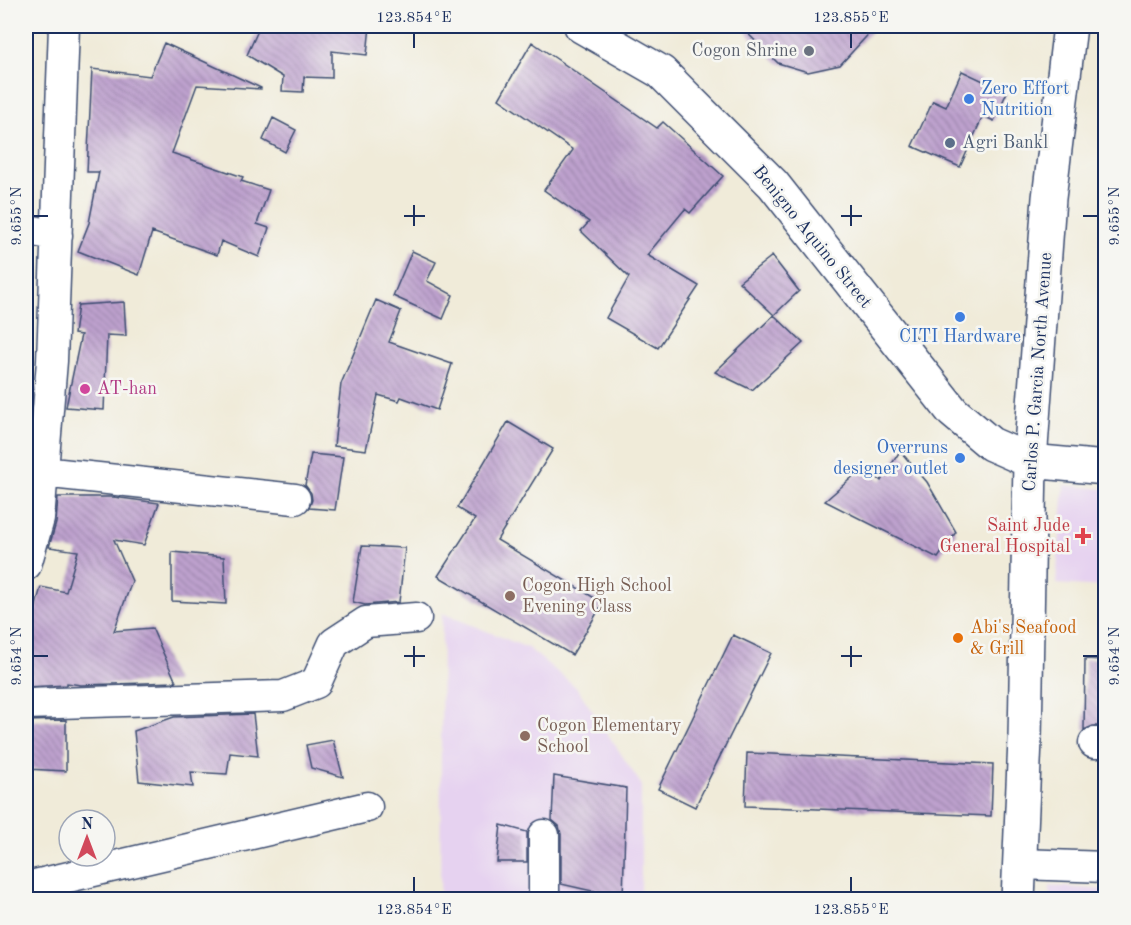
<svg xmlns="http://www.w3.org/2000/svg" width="1131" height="925" font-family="'Old Standard TT',serif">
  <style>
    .built { fill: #e6d2f0 }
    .building { fill: url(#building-back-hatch) }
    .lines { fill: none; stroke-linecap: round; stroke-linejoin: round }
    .minor-casing { stroke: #3b4b70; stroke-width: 33 }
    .major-casing { stroke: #3b4b70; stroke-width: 36 }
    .minor { stroke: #fff; stroke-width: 30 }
    .major { stroke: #fff; stroke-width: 33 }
    .ticks { fill: none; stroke: #1b2f5e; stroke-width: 2 }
    .worship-dot { fill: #6b7280; stroke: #f6f6f2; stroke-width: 2 }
    .shop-dot { fill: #3f7fe0; stroke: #f6f6f2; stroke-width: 2 }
    .service-dot { fill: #5c6f8a; stroke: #f6f6f2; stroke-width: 2 }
    .hotel-dot { fill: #d1479c; stroke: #f6f6f2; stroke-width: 2 }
    .health-dot { fill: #e0444e; stroke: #f6f6f2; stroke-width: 2 }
    .education-dot { fill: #8d6e63; stroke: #f6f6f2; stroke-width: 2 }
    .food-dot { fill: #e8710a; stroke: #f6f6f2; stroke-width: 2 }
    .labels { text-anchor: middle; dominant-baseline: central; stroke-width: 5; stroke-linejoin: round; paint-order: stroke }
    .worship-label { font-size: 18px; fill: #5b616d; stroke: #f6f6f2; text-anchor: end }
    .shop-label { font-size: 18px; fill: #366cbe; stroke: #f6f6f2; text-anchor: start }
    .service-label { font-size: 18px; fill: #4e5e75; stroke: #f6f6f2; text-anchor: start }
    .street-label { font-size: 18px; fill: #1b2f5e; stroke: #f6f6f2 }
    .hotel-label { font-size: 18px; fill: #b23c85; stroke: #f6f6f2; text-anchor: start }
    .health-label { font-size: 18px; fill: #be3a42; stroke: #f6f6f2; text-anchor: end }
    .education-label { font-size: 18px; fill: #785e54; stroke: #f6f6f2; text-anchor: start }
    .food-label { font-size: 18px; fill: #c56008; stroke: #f6f6f2; text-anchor: start }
    .neatline { fill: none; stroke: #1b2f5e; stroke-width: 2 }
    .ticks-label { font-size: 15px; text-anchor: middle; fill: #1b2f5e }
  </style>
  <defs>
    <pattern id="building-back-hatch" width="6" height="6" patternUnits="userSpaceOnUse" patternTransform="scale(1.5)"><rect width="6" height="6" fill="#bea1ce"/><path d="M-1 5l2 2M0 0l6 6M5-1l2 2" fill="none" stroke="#9a84aa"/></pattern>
  </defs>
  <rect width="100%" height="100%" fill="#f6f6f2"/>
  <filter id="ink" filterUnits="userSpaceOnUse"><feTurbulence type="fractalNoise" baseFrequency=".0167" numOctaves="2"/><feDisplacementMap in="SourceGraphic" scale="12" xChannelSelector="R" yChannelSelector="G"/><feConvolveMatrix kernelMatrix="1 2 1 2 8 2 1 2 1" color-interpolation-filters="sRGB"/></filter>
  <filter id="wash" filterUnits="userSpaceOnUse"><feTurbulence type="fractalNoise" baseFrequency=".008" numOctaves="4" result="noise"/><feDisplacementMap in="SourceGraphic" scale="24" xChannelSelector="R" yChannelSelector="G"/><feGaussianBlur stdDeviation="1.35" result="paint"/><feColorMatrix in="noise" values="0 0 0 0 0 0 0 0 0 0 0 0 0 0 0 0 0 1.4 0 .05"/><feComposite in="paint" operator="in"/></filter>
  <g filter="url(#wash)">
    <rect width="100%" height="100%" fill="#f0ebd9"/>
    <path class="built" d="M 1064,485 L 1105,489 L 1105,587 L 1056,584 Z
      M 442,613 L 528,648 L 577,688 L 641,784 L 641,899 L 440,900 Z
      M 1050,886 L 1105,890 L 1105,899 L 1050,899 Z"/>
    <g id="blocks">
      <path class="building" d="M 260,26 L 370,26 L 367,55 L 332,51 L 332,78 L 304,77 L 303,92 L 282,91 L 283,77 L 247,55 Z
        M 740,26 L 876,26 L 840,65 L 808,72 L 778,63 Z
        M 532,42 L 657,128 L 663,122 L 723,176 L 690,213 L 685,209 L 647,255 L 699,286 L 658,348 L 606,318 L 629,277 L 581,231 L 589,222 L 544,190 L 573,150 L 499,99 Z
        M 164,43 L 261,88 L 261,89 L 197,85 L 172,153 L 243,177 L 241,181 L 269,190 L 257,224 L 269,228 L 259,257 L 221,241 L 217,255 L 152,232 L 139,275 L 78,251 L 89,223 L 99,172 L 87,172 L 92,69 L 150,76 Z
        M 962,71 L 1007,92 L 994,121 L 983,116 L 960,167 L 912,146 L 933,101 L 946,107 Z
        M 273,118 L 296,130 L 285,152 L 263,140 Z
        M 412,251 L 436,262 L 427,281 L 453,295 L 443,319 L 393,296 Z
        M 772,256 L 799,291 L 774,315 L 739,282 Z
        M 376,300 L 401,311 L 389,342 L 452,364 L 437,410 L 401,397 L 399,401 L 378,395 L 366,450 L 334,446 L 341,384 Z
        M 124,302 L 126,336 L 107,335 L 104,410 L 66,407 L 81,335 L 74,334 L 78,305 Z
        M 774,315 L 803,343 L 752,390 L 715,372 Z
        M 508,422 L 553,449 L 497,540 L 603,603 L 572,655 L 438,576 L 475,519 L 457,508 Z
        M 900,451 L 927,482 L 956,532 L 938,558 L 825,501 L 864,467 L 881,481 Z
        M 311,454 L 343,457 L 335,510 L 309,508 L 312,500 L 311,493 L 305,485 Z
        M 58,497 L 113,497 L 159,503 L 144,545 L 114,540 L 132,581 L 114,631 L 152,628 L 176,682 L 81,685 L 67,683 L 67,685 L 26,687 L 26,642 L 41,587 L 66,592 L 78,551 L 49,547 L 56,523 Z
        M 362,546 L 405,548 L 399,602 L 365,605 L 353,602 Z
        M 172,552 L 224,557 L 226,604 L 172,601 Z
        M 733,635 L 771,653 L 695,807 L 658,789 Z
        M 1085,659 L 1106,660 L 1106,726 L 1093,726 L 1084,730 Z
        M 253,714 L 258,756 L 230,753 L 227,774 L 191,772 L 193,787 L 139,781 L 134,731 L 174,717 Z
        M 66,720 L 66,771 L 26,769 L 26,721 Z
        M 333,740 L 343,777 L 311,768 L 306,745 Z
        M 747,753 L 993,764 L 991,816 L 745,806 Z
        M 554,776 L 626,788 L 623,898 L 561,884 L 561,834 L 559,826 L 552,820 Z
        M 501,825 L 527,832 L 527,862 L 497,862 Z"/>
    </g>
  </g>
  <g filter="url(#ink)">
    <use href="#blocks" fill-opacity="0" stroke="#3b4b70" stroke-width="1.5"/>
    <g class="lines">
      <defs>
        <path id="minor" d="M 26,230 L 57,235
          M 42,472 L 295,499
          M 26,565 L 39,519 L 52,361 L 64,26
          M 26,704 L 283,696 L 316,683 L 334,643 L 366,622 L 416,618
          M 1094,743 L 1106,743
          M 1020,864 L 1106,867
          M 26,887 L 367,807
          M 544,900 L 544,835"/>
        <path id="major" d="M 581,26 L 661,72 L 773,184 L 953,412 L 991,444 L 1030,461 L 1106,468
          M 1018,900 L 1025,740 L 1030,461 L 1049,198 L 1070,26"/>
      </defs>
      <use href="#minor" class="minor-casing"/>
      <use href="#major" class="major-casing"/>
      <use href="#minor" class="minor"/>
      <use href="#major" class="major"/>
    </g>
  </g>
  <path class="ticks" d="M 414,33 L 414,48M 851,33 L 851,48M 414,205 L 414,226M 851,205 L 851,226M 33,216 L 48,216M 404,216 L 425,216M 841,216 L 862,216M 1083,216 L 1098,216M 414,646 L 414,667M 851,646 L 851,667M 33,656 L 48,656M 404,656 L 425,656M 841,656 L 862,656M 1083,656 L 1098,656M 414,877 L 414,892M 851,877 L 851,892"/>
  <circle class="worship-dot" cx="809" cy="51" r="6"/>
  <g class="shop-dot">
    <circle cx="969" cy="99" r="6"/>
    <circle cx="960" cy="317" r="6"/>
    <circle cx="960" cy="458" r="6"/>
  </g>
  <circle class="service-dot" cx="950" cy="143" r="6"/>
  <circle class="hotel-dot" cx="85" cy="389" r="6"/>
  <path class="health-dot" d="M1080 527h6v6h6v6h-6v6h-6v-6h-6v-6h6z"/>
  <g class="education-dot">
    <circle cx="510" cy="596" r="6"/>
    <circle cx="525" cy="736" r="6"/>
  </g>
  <circle class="food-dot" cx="958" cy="638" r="6"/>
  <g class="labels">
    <g class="worship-label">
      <text x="797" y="51">Cogon Shrine</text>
    </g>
    <g class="shop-label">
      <text x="981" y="89">Zero Effort<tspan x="981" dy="21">Nutrition</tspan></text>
      <text x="960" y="337" text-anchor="middle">CITI Hardware</text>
      <text x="948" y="448" text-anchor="end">Overruns<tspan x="948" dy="21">designer outlet</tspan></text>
    </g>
    <g class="service-label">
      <text x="962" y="143">Agri Bankl</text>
    </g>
    <g class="street-label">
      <text transform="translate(812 237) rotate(51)">Benigno Aquino Street</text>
      <text transform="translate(1038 372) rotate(-86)">Carlos P. Garcia North Avenue</text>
    </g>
    <g class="hotel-label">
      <text x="97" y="389">AT-han</text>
    </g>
    <g class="health-label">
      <text x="1070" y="526">Saint Jude<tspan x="1070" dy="21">General Hospital</tspan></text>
    </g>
    <g class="education-label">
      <text x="522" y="586">Cogon High School<tspan x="522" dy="21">Evening Class</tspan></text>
      <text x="537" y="726">Cogon Elementary<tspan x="537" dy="21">School</tspan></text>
    </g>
    <g class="food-label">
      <text x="970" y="628">Abi's Seafood<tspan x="970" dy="21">&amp; Grill</tspan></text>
    </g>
  </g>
  <rect width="1131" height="925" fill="none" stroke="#f6f6f2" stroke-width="66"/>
  <g transform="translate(87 838)"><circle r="28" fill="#f6f6f2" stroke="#9ea6b7" stroke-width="1.5"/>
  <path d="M0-4.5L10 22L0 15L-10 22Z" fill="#d1495b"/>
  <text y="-9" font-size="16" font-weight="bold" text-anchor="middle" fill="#1b2f5e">N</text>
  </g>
  <rect x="33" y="33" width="1065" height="859" class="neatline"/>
  <g class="ticks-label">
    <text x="414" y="22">123.854°E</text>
    <text x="851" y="22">123.855°E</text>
    <text transform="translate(16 216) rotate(-90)" y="5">9.655°N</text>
    <text transform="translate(1114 216) rotate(-90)" y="5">9.655°N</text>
    <text transform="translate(16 656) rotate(-90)" y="5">9.654°N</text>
    <text transform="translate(1114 656) rotate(-90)" y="5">9.654°N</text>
    <text x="414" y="914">123.854°E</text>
    <text x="851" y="914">123.855°E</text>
  </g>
</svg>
